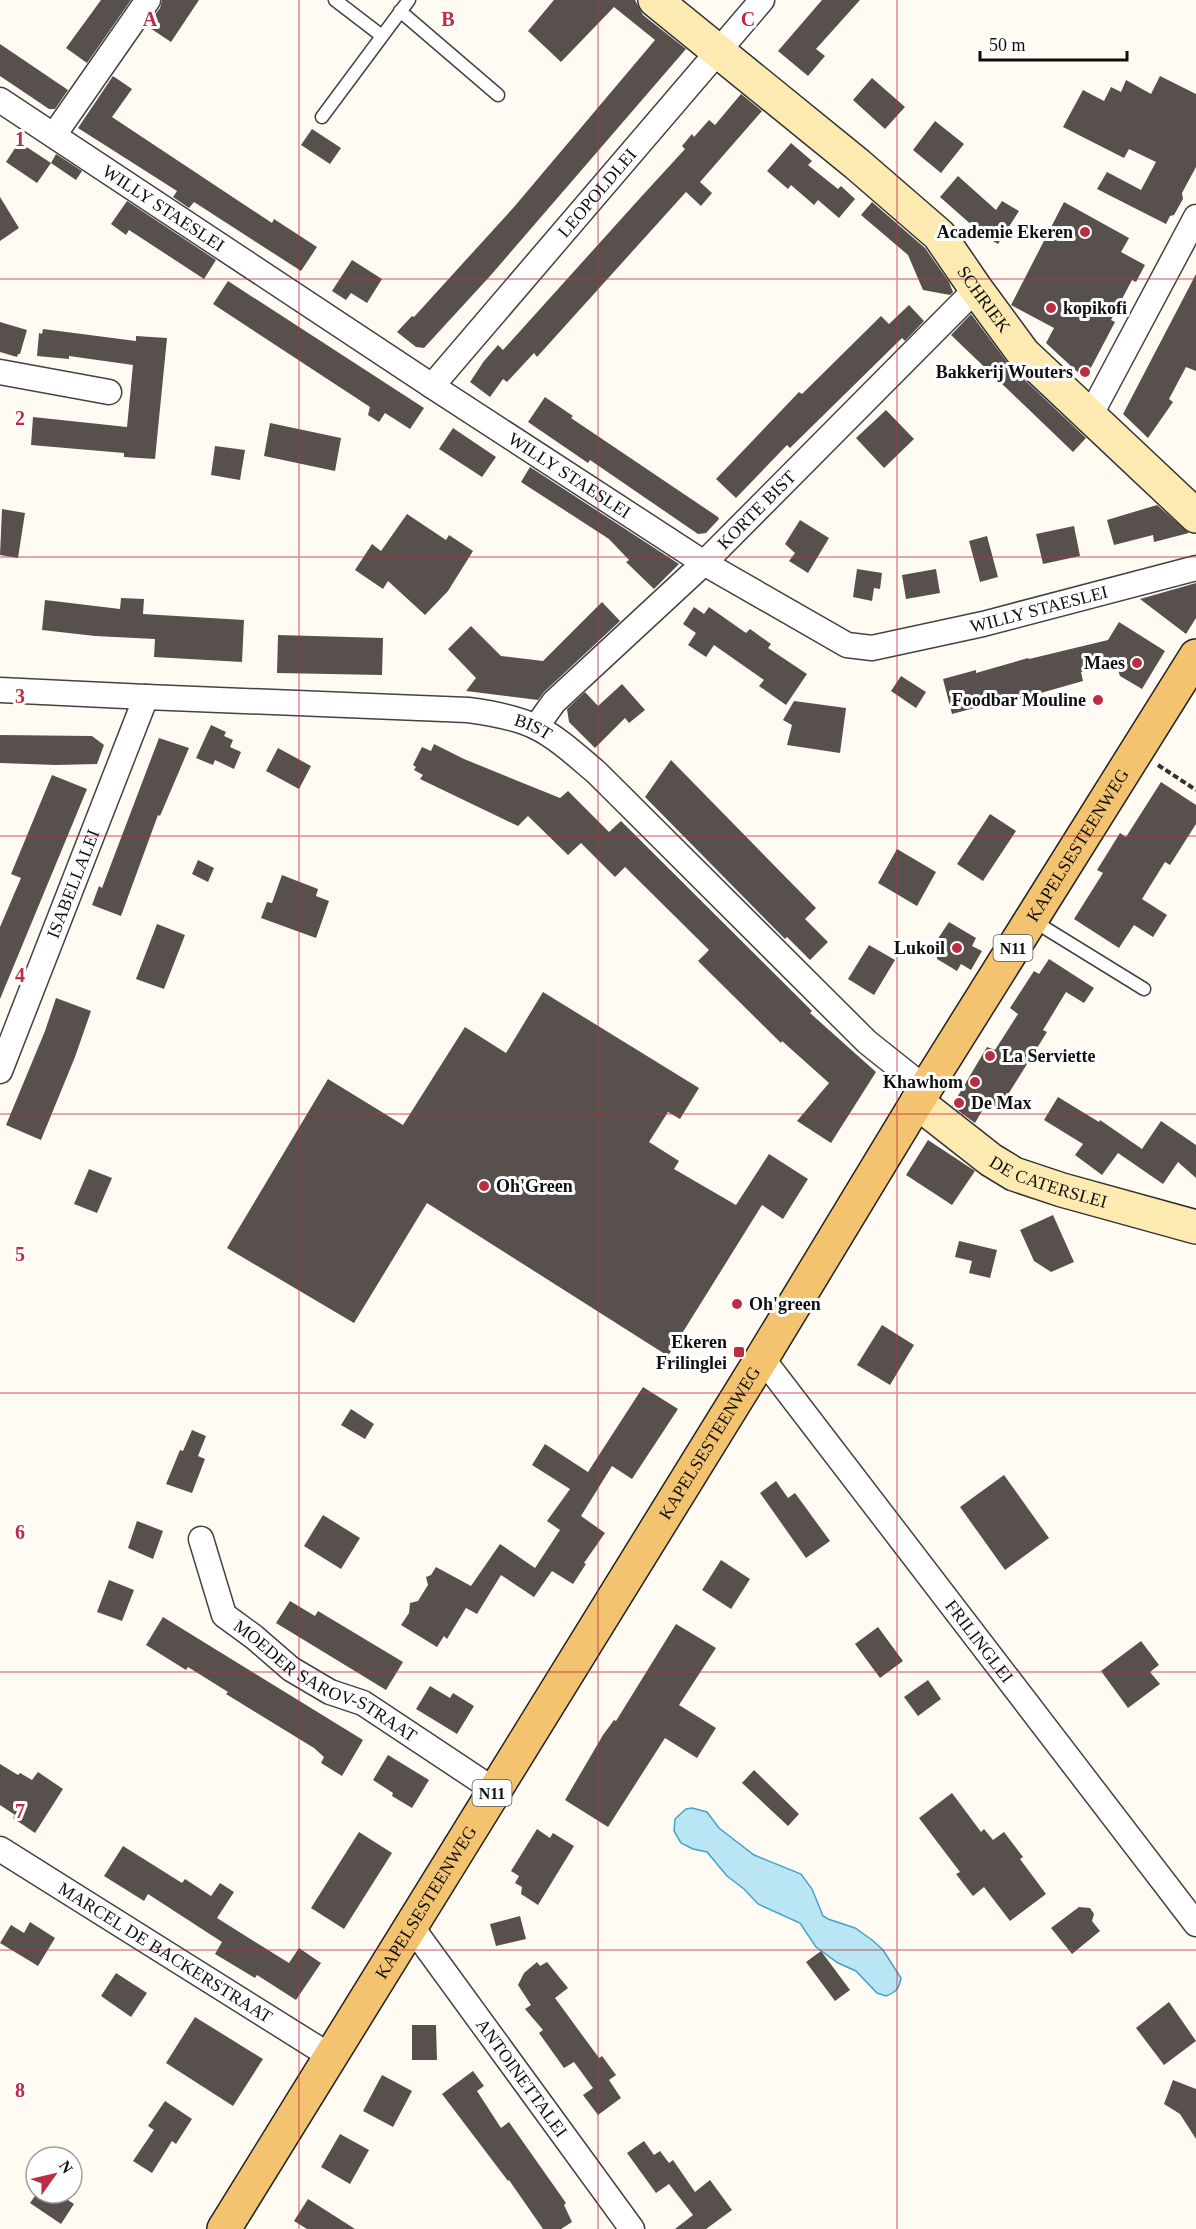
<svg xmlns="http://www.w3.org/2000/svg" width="1196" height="2229" font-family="Georgia,serif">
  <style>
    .water { fill: #bae5f4; stroke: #43a3c9; stroke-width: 1.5 }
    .building { fill: #58504d }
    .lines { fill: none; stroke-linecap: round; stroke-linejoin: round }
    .lane-casing { stroke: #434343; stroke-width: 15 }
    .street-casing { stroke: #434343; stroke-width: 27 }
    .secondary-casing { stroke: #323232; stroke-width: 36 }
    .primary-casing { stroke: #212121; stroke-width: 36 }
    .path { stroke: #323232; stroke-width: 4; stroke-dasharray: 6 3; stroke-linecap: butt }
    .lane { stroke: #fff; stroke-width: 12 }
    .street { stroke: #fff; stroke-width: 24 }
    .secondary { stroke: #fceab1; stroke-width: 33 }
    .primary { stroke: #f3c36f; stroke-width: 33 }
    .grid { fill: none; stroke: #bc2c44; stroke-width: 1.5; stroke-opacity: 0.55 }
    .poi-dot { fill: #bc2c44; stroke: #fff; stroke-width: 2 }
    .labels { text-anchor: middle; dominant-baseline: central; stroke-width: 6; stroke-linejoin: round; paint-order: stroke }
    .shield { fill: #fff; stroke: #585858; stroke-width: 1.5 }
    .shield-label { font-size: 16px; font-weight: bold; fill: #101010 }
    .street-label { font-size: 18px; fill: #101010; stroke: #fff }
    .poi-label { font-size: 18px; font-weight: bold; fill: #101010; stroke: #fff; text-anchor: end }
    .grid-label { font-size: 20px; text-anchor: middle; font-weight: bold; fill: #bc2c44; stroke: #fff; stroke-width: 6; stroke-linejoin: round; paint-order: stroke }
  </style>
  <rect width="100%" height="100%" fill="#fffbf3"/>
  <path class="water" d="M 692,1808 L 707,1812 L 719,1828 L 754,1855 L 801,1874 L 812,1889 L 823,1916 L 828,1919 L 855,1928 L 872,1940 L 883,1950 L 901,1978 C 899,1989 896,1992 886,1996 L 877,1993 L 856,1971 L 838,1963 L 816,1947 L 800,1923 L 758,1904 L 744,1889 L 727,1876 L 707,1852 L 693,1849 L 681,1843 L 674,1831 L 675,1819 L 686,1809 Z"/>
  <path class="building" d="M 101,0 L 131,0 L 87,63 L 66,48 Z
    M 162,0 L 199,0 L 171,42 L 147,26 L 160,8 Z
    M 554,0 L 635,0 L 643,15 L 686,49 L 491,275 L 424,348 L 416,347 L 397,332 L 412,316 L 414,317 L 514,207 L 655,40 L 614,7 L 561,62 L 528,31 Z
    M 822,0 L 860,0 L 816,49 L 825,56 L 808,76 L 778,51 Z
    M 0,44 L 68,90 L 55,109 L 49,109 L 0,76 Z
    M 113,76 L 132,89 L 112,117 L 272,223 L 274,219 L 317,247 L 301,271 L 194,202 L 189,208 L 173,197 L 177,191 L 78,128 Z
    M 1160,76 L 1196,94 L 1196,167 L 1182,193 L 1183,199 L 1174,215 L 1170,216 L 1166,224 L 1097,189 L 1107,172 L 1141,190 L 1156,162 L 1129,149 L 1124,158 L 1063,127 L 1083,90 L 1104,101 L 1111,87 L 1121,92 L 1126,80 L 1151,94 Z
    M 872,78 L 905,107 L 885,129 L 853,100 Z
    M 741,94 L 762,111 L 700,182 L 712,193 L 701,206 L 686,192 L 537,357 L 534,353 L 507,382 L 503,379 L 490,397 L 470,382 L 484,361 L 498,345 L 503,350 L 641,197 L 685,149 L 682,146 L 692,134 L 694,137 L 709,120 L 715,125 Z
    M 935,121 L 964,144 L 941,173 L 913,150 Z
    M 312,129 L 341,148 L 330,164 L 301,145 Z
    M 19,142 L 51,163 L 37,183 L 6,162 Z
    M 791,143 L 812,161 L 808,165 L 838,189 L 841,186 L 855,199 L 839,218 L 818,200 L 814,205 L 791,185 L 788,189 L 767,171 Z
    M 56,154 L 82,171 L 76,180 L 51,163 Z
    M 958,176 L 996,210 L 1002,201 L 1019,211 L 998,244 L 983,235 L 940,197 Z
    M 0,197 L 19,228 L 0,241 Z
    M 127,201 L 216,260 L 204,279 L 129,230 L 126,235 L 111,224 Z
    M 872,202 L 925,248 L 949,282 L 953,292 L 950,295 L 923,290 L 908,255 L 861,215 Z
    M 1064,202 L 1129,238 L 1121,252 L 1145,265 L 1136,282 L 1132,280 L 1111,320 L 1115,322 L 1085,379 L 1046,343 L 1054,328 L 1011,305 Z
    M 352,260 L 382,279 L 367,303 L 351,293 L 346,300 L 332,291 Z
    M 1196,274 L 1196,371 L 1186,367 L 1169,399 L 1173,402 L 1148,438 L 1123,414 Z
    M 228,281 L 424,408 L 410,429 L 385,413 L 379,422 L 368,415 L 370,407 L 213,304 Z
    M 909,305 L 924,321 L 905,341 L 902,338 L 790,448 L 787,445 L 736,498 L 716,479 L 799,392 L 802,394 L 881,316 L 889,324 Z
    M 971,314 L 1010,366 L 1086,438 L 1073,452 L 951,335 Z
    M 0,322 L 27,330 L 20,354 L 18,354 L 17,357 L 0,352 Z
    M 43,329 L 136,341 L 136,336 L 167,338 L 155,459 L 124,457 L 124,453 L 31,445 L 33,417 L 127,427 L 133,365 L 69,356 L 69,359 L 37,356 L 39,333 L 42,334 Z
    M 545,397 L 573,416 L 571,418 L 718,517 L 719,519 L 706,533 L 698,534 L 590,460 L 588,463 L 528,422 Z
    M 886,410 L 914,439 L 884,468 L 856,438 Z
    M 270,423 L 341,438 L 335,471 L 264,456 Z
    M 453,428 L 496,457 L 482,477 L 439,449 Z
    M 215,446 L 245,450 L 240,480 L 211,475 Z
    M 530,467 L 679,564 L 654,589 L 626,562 L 629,560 L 609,539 L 521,482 Z
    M 1157,505 L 1189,533 L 1154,542 L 1153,535 L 1114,545 L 1107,520 Z
    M 2,509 L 25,513 L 18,558 L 0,555 Z
    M 407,514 L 446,540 L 449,535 L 473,551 L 448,591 L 425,615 L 388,581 L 383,589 L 355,570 L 372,544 L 381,551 Z
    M 800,520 L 829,538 L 808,573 L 789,561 L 795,553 L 785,544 Z
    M 1074,526 L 1080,556 L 1043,564 L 1036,534 Z
    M 987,536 L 998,577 L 980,582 L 969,541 Z
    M 857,569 L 882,573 L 880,589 L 874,588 L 872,601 L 853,597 Z
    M 936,569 L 940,593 L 906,599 L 902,575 Z
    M 1196,583 L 1196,618 L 1186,634 L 1140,599 Z
    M 121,598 L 144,599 L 143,614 L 244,620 L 242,662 L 154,657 L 155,639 L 95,636 L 42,630 L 45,600 L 120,609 Z
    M 602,602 L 620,621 L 544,692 L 538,700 L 466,691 L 476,678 L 448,649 L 471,626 L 501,656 L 543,661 Z
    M 694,607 L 704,614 L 709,607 L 746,633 L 750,629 L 771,644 L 768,648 L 807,674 L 786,705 L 759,686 L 764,680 L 714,645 L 706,657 L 688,645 L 696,633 L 683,624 Z
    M 1119,622 L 1165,651 L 1142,689 L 1120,676 L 1116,664 L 1081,672 L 1083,681 L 1009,702 L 1008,699 L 952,714 L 943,679 L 976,670 L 976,673 L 1028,658 L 1029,659 L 1108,640 Z
    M 278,635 L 383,638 L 382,675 L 277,673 Z
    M 901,676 L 926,692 L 916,708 L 891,691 Z
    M 622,684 L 645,710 L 629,723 L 625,718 L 595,748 L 569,722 L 567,709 L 585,692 L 598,706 Z
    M 794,701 L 846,708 L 840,753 L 787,745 L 792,725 L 783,720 Z
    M 211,725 L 226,732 L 224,736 L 233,740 L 230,747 L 241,752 L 234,769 L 215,760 L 213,765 L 196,758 Z
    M 0,735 L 92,736 L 104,745 L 97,764 L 56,765 L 0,763 Z
    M 159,738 L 189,748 L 160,816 L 158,815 L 121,916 L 92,905 L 99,886 L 102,888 Z
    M 434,744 L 464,759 L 560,798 L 568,791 L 609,832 L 621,821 L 812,1011 L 810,1013 L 876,1072 L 831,1143 L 797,1121 L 829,1083 L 782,1041 L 781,1043 L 698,961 L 709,950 L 625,867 L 615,877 L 581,843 L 568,855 L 528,816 L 518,826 L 420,779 L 423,775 L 414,770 L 416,767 L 413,765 L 422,747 L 431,751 Z
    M 278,748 L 311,766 L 299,789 L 266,771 Z
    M 671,760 L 816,908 L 805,919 L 828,942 L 810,960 L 787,937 L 785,939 L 645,797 Z
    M 52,775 L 87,789 L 0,999 L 0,927 L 21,878 L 11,874 Z
    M 1161,782 L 1196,805 L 1196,824 L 1170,865 L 1165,862 L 1142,899 L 1167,915 L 1153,937 L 1134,925 L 1119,948 L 1074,919 L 1103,873 L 1097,870 L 1120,833 L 1126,837 Z
    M 990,814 L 1016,831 L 983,881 L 957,864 Z
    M 897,849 L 936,872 L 917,906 L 878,883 Z
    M 198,860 L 214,868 L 208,882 L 192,874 Z
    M 282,875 L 318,889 L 316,896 L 329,901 L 316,938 L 261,918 L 267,902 L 272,903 Z
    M 949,922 L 976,938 L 972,946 L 982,951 L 971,970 L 961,964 L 957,971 L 937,959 L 937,940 Z
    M 157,924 L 185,935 L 164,989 L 136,979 Z
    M 869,945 L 895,960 L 874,995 L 848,979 Z
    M 1049,959 L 1094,988 L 1084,1003 L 1066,992 L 1043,1030 L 1047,1032 L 999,1109 L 987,1102 L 975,1123 L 952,1106 L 987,1047 L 995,1050 L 1018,1014 L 1010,1008 L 1034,971 L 1039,974 Z
    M 543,992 L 699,1088 L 680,1119 L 668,1112 L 649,1142 L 679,1161 L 674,1169 L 736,1205 L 769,1154 L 808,1179 L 783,1219 L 762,1205 L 668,1356 L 427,1203 L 354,1323 L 227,1248 L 328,1079 L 403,1125 L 465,1027 L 506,1053 Z
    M 56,998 L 91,1011 L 75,1057 L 41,1140 L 6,1125 L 45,1031 Z
    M 1058,1097 L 1099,1122 L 1100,1120 L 1142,1149 L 1161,1121 L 1196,1145 L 1196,1178 L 1178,1162 L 1163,1184 L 1118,1153 L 1102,1175 L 1075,1155 L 1083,1144 L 1044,1120 Z
    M 928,1140 L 975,1171 L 952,1205 L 906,1175 Z
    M 89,1169 L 112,1178 L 97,1213 L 74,1204 Z
    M 1053,1215 L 1074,1262 L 1051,1272 L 1034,1261 L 1020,1230 Z
    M 959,1241 L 997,1250 L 990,1278 L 969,1273 L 972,1261 L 955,1257 Z
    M 882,1325 L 914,1345 L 890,1385 L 857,1365 Z
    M 643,1387 L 678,1409 L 632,1479 L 612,1466 L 581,1516 L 605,1533 L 584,1563 L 586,1564 L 573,1584 L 552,1571 L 534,1597 L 501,1575 L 477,1614 L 466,1608 L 447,1639 L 444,1636 L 437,1647 L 401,1625 L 409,1613 L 410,1603 L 418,1601 L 428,1585 L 426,1577 L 431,1575 L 436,1567 L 471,1586 L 500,1544 L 535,1568 L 560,1530 L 547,1521 L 570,1489 L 532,1465 L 545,1444 L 588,1472 Z
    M 351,1409 L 374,1424 L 365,1439 L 341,1425 Z
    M 192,1430 L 206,1436 L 198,1456 L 205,1459 L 192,1493 L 166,1484 L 180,1450 L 183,1451 Z
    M 1004,1475 L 1049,1538 L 1005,1570 L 960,1507 Z
    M 776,1481 L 788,1498 L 795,1493 L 830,1541 L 806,1558 L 760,1493 Z
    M 323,1515 L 360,1538 L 341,1569 L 304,1546 Z
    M 137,1521 L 163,1531 L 153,1559 L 128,1548 Z
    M 721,1560 L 750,1579 L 731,1609 L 702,1590 Z
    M 109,1580 L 134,1590 L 122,1621 L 97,1612 Z
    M 290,1601 L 315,1616 L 318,1611 L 403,1662 L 386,1690 L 276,1623 Z
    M 163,1617 L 363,1740 L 342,1776 L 321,1763 L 324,1757 L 314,1748 L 226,1694 L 228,1692 L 188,1667 L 186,1670 L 146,1645 Z
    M 676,1624 L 716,1648 L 679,1705 L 716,1728 L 697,1758 L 665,1738 L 608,1827 L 565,1800 L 603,1735 L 614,1720 L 616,1721 Z
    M 878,1627 L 903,1661 L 880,1678 L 855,1644 Z
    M 1141,1641 L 1159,1665 L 1150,1672 L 1160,1684 L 1128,1708 L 1101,1671 Z
    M 928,1680 L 941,1699 L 918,1716 L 904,1697 Z
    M 430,1686 L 450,1698 L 453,1693 L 474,1706 L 457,1734 L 416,1709 Z
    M 388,1755 L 429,1780 L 412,1808 L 392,1796 L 393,1793 L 373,1780 Z
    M 0,1764 L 18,1775 L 20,1773 L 32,1780 L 38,1772 L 63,1789 L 35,1833 L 13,1818 L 15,1815 L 0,1805 Z
    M 754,1770 L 799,1814 L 788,1826 L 742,1783 Z
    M 952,1793 L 981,1832 L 984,1829 L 993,1840 L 1004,1832 L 1023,1857 L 1020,1859 L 1046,1894 L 1010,1921 L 984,1887 L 973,1896 L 956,1874 L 960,1872 L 919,1818 Z
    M 537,1829 L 550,1838 L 553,1833 L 574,1846 L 538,1905 L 521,1894 L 522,1887 L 515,1883 L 519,1876 L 511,1871 Z
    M 359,1832 L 392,1853 L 344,1929 L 311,1908 Z
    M 123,1846 L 182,1883 L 185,1879 L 211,1896 L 220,1883 L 234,1892 L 217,1918 L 289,1963 L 299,1948 L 321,1963 L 296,2000 L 257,1975 L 255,1978 L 215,1954 L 222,1942 L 148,1894 L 144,1901 L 104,1876 Z
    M 1079,1907 L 1090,1908 L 1094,1914 L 1092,1921 L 1100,1931 L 1072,1954 L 1051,1928 Z
    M 520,1916 L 526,1939 L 496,1946 L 490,1924 Z
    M 30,1922 L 55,1938 L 38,1966 L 0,1943 L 11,1925 L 24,1933 Z
    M 821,1951 L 850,1990 L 835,2001 L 806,1962 Z
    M 537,1962 L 540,1966 L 547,1962 L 568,1988 L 555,1998 L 599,2058 L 602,2056 L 616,2075 L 609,2080 L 621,2098 L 598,2115 L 583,2095 L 593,2088 L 574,2062 L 564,2068 L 539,2033 L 543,2030 L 525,2009 L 531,2005 L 518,1985 L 524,1973 Z
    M 116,1973 L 147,1993 L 131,2017 L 101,1996 Z
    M 1169,2002 L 1196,2041 L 1164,2065 L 1136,2028 Z
    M 195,2017 L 263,2059 L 233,2106 L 166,2063 Z
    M 412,2025 L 436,2025 L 437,2060 L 412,2060 Z
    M 473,2071 L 484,2086 L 477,2091 L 501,2128 L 509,2122 L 566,2203 L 564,2205 L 572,2222 L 561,2229 L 543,2229 L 509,2180 L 508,2181 L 442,2094 Z
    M 382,2075 L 412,2091 L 393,2127 L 363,2111 Z
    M 1173,2080 L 1196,2089 L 1196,2139 L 1180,2114 L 1164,2104 Z
    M 165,2101 L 192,2119 L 176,2144 L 172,2141 L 152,2173 L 133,2161 L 154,2130 L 148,2126 Z
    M 340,2134 L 369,2150 L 350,2184 L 321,2167 Z
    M 644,2141 L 654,2155 L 660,2151 L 669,2163 L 673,2160 L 695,2192 L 710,2180 L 732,2210 L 706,2229 L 675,2229 L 693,2215 L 669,2184 L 656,2193 L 627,2153 Z
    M 37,2193 L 57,2193 L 74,2204 L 61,2224 L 30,2203 Z
    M 308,2199 L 355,2229 L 307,2229 L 294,2221 Z"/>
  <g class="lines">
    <defs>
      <path id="lane" d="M 335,0 L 382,36
        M 400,11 L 498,95
        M 322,117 L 409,0
        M 1032,920 L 1144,989"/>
      <g id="street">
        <path id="s1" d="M 0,100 L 432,386 L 704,563 L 847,645 L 872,648 L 983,624 L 1196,568"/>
        <path d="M 54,135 L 148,0"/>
        <path d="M 0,372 L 109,392"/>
        <path id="s2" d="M 432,386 L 762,0"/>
        <path d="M 1090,416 L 1196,217"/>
        <path id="s3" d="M 0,690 L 146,697 L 468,710 C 491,713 515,717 536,727 C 558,738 578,757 596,772 L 867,1042 L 926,1089"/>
        <path id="s4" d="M 536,727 L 554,702 L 704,563 L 976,289"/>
        <path id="s5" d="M 0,1071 L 146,697"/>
        <path id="s6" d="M 762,1358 L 1196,1924"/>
        <path id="s7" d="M 201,1539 L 224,1615 L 254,1637 L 291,1669 L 330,1692 L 363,1703 L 494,1790"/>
        <path id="s8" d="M 0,1849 L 330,2056"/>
        <path id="s9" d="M 411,1926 L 632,2229"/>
      </g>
      <g id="secondary">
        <path id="s10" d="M 655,0 L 857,164 L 939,235 L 976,289 L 1023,353 L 1196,516"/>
        <path id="s11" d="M 917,1102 L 991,1160 L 1014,1174 L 1062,1190 L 1196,1227"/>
      </g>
      <g id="primary">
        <path id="s12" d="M 224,2229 L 762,1358 L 917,1102 L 1196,656"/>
      </g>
    </defs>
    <use href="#lane" class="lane-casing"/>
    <use href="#street" class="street-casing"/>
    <use href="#secondary" class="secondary-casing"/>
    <use href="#primary" class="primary-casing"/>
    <path class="path" d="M 1158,765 L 1196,790"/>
    <use href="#lane" class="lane"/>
    <use href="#street" class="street"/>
    <use href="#secondary" class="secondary"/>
    <use href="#primary" class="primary"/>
  </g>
  <path class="grid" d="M 299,0 L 299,2229M 598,0 L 598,2229M 897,0 L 897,2229M 0,279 L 1196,279M 0,557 L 1196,557M 0,836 L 1196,836M 0,1114 L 1196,1114M 0,1393 L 1196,1393M 0,1672 L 1196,1672M 0,1950 L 1196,1950"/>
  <g class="poi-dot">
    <circle cx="1085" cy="232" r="6"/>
    <circle cx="1051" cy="308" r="6"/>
    <circle cx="1085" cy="372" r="6"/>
    <circle cx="1137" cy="663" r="6"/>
    <circle cx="1098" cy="700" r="6"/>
    <circle cx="957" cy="948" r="6"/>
    <circle cx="990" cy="1056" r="6"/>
    <circle cx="975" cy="1082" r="6"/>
    <circle cx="959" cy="1103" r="6"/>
    <circle cx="484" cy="1186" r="6"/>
    <circle cx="737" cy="1304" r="6"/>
    <rect x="733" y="1346" width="12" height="12" rx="3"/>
  </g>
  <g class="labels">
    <g class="shield">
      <rect x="993.5" y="935" width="39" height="26" rx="4.5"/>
      <rect x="472.5" y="1780" width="39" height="26" rx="4.5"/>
    </g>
    <g class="shield-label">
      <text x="1013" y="948">N11</text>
      <text x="492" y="1793">N11</text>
    </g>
    <g class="street-label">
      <text stroke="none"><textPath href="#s2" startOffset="254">LEOPOLDLEI</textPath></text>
      <text stroke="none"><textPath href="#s1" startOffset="196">WILLY STAESLEI</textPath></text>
      <text stroke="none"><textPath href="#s10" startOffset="447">SCHRIEK</textPath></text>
      <text stroke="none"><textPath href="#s1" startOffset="682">WILLY STAESLEI</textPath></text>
      <text stroke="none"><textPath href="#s4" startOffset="310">KORTE BIST</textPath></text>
      <text stroke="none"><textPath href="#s1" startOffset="1204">WILLY STAESLEI</textPath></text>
      <text stroke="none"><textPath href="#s3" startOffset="536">BIST</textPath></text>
      <text stroke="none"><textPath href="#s12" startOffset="1626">KAPELSESTEENWEG</textPath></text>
      <text stroke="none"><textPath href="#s5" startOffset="201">ISABELLALEI</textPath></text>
      <text stroke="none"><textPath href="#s11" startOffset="156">DE CATERSLEI</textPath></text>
      <text stroke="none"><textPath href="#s12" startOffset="924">KAPELSESTEENWEG</textPath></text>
      <text stroke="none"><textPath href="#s6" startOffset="357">FRILINGLEI</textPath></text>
      <text stroke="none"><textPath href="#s7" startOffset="201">MOEDER SAROV-STRAAT</textPath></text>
      <text stroke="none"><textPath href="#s12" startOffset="384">KAPELSESTEENWEG</textPath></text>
      <text stroke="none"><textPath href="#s8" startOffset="195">MARCEL DE BACKERSTRAAT</textPath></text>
      <text stroke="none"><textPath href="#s9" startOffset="188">ANTOINETTALEI</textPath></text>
    </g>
    <g class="poi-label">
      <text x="1073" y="232">Academie Ekeren</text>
      <text x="1063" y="308" text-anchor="start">kopikofi</text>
      <text x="1073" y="372">Bakkerij Wouters</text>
      <text x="1125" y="663">Maes</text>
      <text x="1086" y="700">Foodbar Mouline</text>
      <text x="945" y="948">Lukoil</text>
      <text x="1002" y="1056" text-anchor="start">La Serviette</text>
      <text x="963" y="1082">Khawhom</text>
      <text x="971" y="1103" text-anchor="start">De Max</text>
      <text x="496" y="1186" text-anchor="start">Oh'Green</text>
      <text x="749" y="1304" text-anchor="start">Oh'green</text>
      <text x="727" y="1342">Ekeren<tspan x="727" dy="21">Frilinglei</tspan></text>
    </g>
  </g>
  <g class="grid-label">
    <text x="150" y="26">A</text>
    <text x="448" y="26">B</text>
    <text x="748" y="26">C</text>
    <text x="20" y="146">1</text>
    <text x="20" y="425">2</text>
    <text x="20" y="703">3</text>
    <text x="20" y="982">4</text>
    <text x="20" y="1261">5</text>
    <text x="20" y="1539">6</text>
    <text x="20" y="1818">7</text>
    <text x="20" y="2097">8</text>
  </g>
  <g transform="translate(54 2175) rotate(56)"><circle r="28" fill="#ffffff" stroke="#9f9f9f" stroke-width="1.5"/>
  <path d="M0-4.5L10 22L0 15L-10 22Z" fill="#bc2c44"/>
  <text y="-9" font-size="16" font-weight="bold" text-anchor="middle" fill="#101010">N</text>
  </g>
  <path d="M980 51v9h147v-9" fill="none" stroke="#101010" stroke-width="3"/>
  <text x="989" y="51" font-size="18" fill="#101010" stroke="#ffffff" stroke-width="4.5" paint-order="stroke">50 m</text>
</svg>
